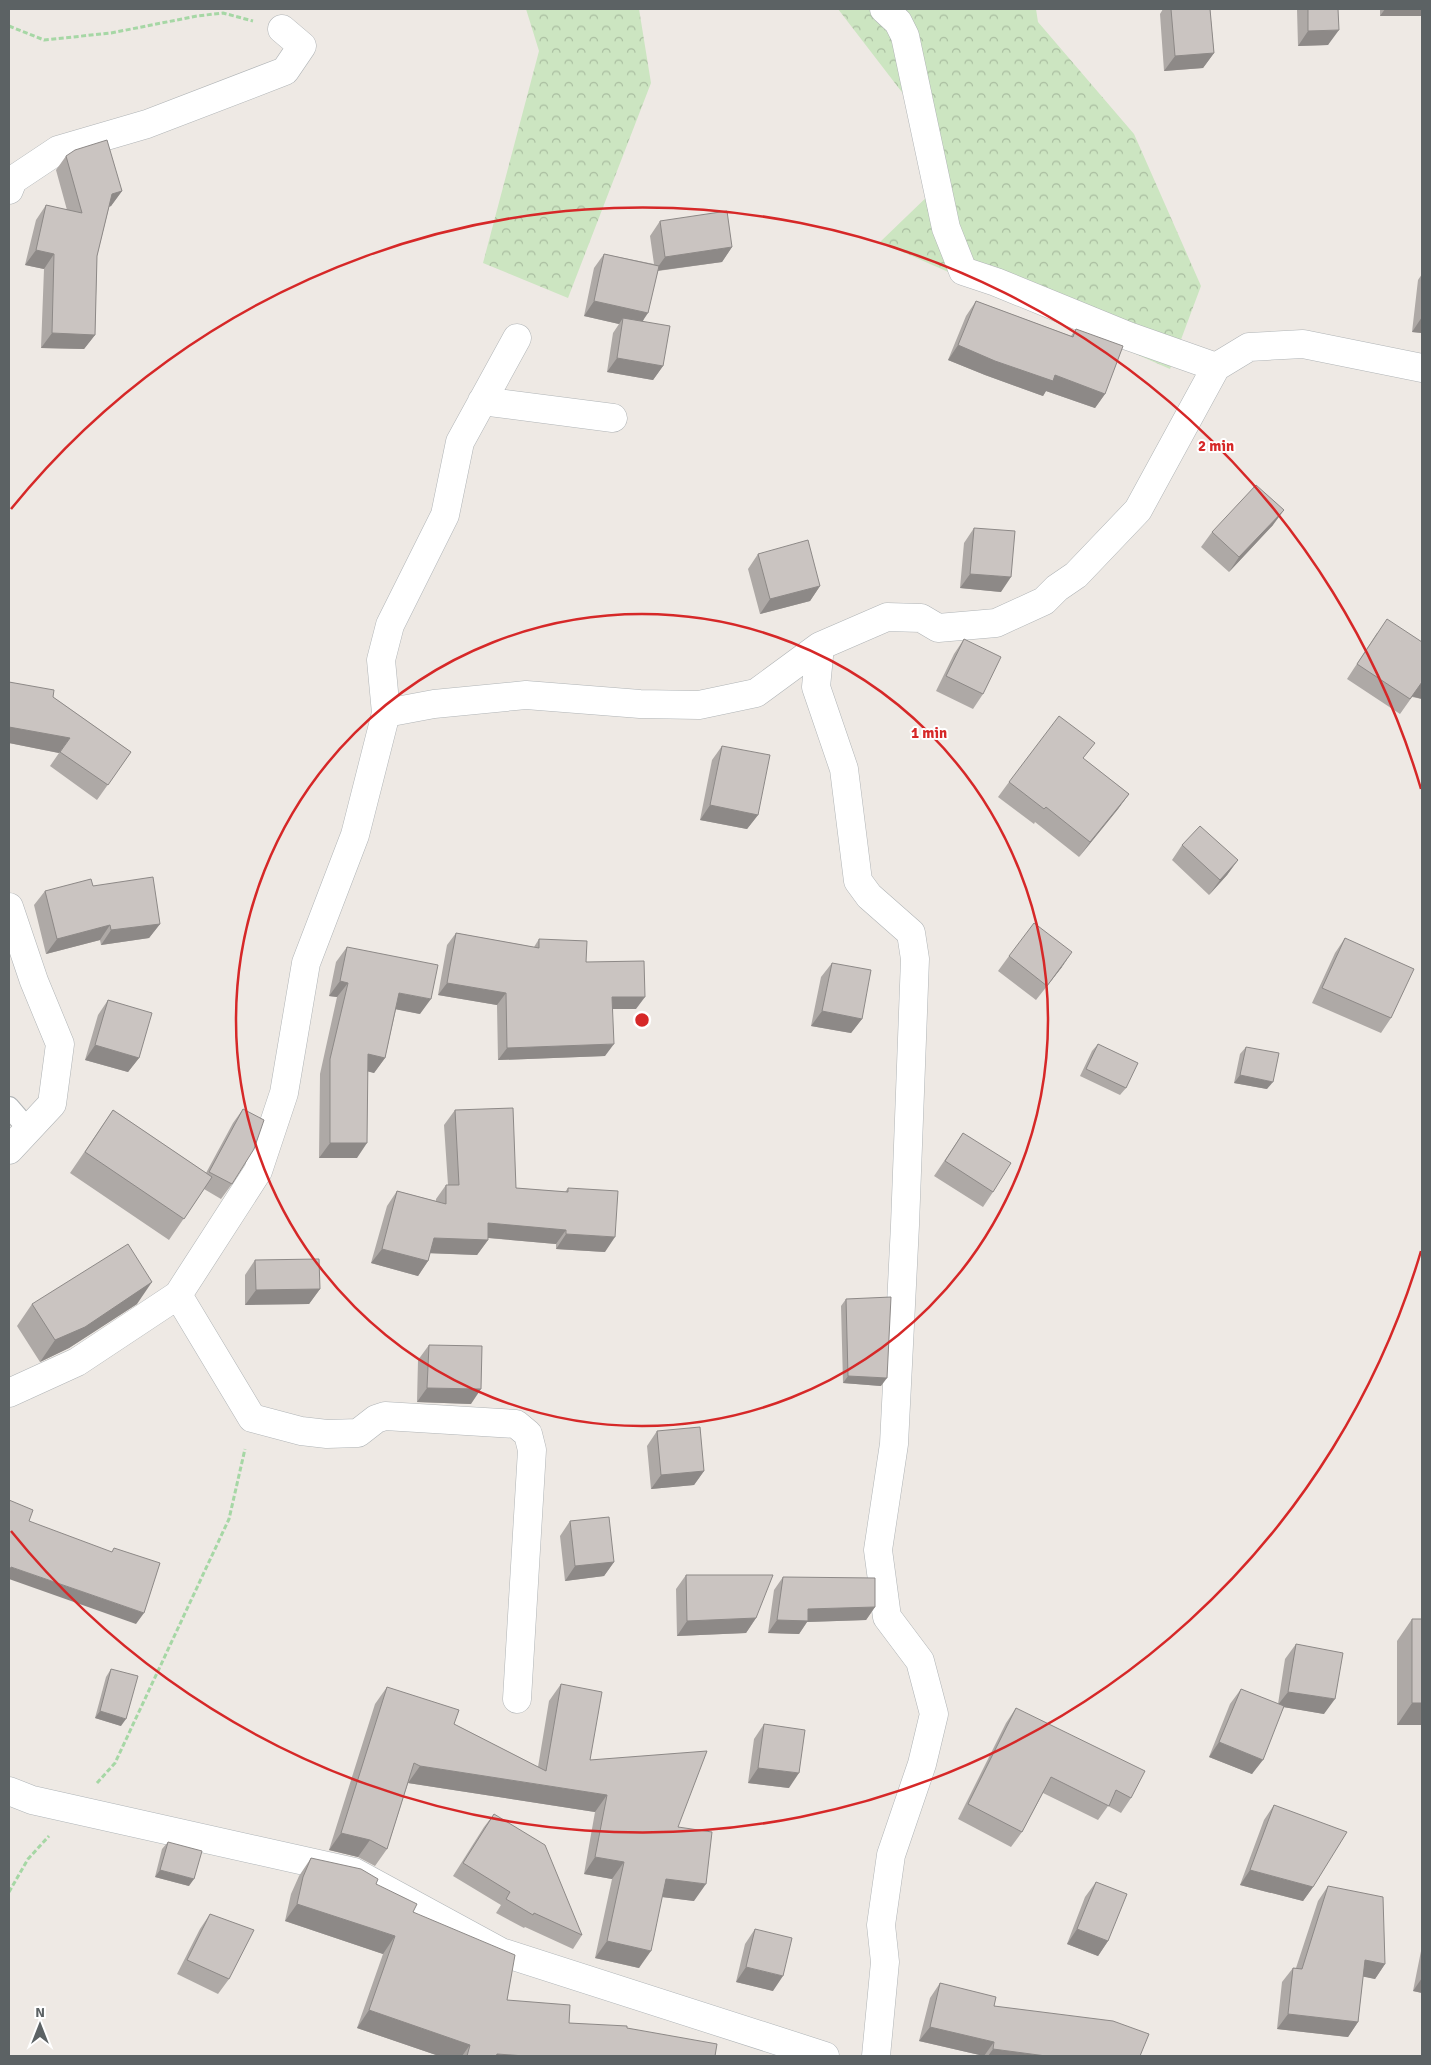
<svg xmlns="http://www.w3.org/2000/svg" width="1431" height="2065" font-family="Signika,sans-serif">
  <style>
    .forest { fill: url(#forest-crowns) }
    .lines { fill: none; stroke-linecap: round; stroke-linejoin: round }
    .lane-casing { stroke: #b0b4b6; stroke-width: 22 }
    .street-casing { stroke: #b0b4b6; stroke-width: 29 }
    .secondary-casing { stroke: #afb4b7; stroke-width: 29 }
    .path { stroke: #a6d7a5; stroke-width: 3; stroke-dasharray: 5 2.5; stroke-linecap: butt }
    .lane { stroke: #fff; stroke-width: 20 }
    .street { stroke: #fff; stroke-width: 28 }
    .secondary { stroke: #fff; stroke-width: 28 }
    .wall { fill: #aea9a6 }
    .shaded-wall { fill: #8d8987 }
    .building { fill: #cac4c1; stroke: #8d8987 }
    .ring { fill: none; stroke: #d62828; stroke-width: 2.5 }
    .centre { fill: #d62828; stroke: #fff; stroke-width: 2.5 }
    .ring-label { font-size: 15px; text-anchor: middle; font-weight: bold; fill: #d62828; stroke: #fff; stroke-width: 4; stroke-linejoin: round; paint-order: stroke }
  </style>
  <defs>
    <pattern id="forest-crowns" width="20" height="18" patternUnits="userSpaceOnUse" patternTransform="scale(1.25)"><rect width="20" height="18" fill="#cce5c1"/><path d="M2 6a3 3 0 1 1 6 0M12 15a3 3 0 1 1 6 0" fill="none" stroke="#a9bda0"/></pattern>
  </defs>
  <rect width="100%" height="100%" fill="#eee9e4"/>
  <path class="forest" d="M 526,9 L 639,9 L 651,83 L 568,298 L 483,263 L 539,51 Z
    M 838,9 L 1036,9 L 1038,22 L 1134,134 L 1201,286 L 1170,369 L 880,242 L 934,190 L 911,104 Z"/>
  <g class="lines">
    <defs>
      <path id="lane" d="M 9,1107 L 28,1129"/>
      <path id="street" d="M 884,9 L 898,22 L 905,36 L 946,228 L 963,271 L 996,282 L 1128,336 L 1216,367
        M 9,190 L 13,180 L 58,150 L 147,124 L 285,71 L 302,46 L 282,29
        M 517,338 L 460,442 L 445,515 L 390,625 L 381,660 L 386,713 L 355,835 L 306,963 L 284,1093 L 258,1171 L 178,1295 L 252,1418 L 301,1431 L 327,1434 L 358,1433 L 376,1419 L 385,1416 L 516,1424 L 528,1434 L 532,1450 L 517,1699
        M 482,401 L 613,418
        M 386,713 L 434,704 L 526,695 L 640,704 L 699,705 L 756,693 L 820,646
        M 9,907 L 34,981 L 60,1044 L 52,1104 L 9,1150
        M 9,1393 L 77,1362 L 178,1295
        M 876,2056 L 885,1962 L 881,1925 L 891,1855 L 922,1764 L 934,1714 L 920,1661 L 887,1617 L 878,1550 L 894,1444 L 905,1225 L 915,959 L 911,933 L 869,896 L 858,881 L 844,769 L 816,687 L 820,646 L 887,617 L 921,618 L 938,628 L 996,623 L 1044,601 L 1057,588 L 1076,575 L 1138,510 L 1216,367 L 1249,347 L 1303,344 L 1422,368"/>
      <path id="secondary" d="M 9,1791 L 32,1800 L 354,1872 L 501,1952 L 825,2056"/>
    </defs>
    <use href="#lane" class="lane-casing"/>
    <use href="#street" class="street-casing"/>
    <use href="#secondary" class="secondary-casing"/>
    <path class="path" d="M 9,26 L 44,40 L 111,33 L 197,16 L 223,13 L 253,21
      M 97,1783 L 115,1763 L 229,1519 L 245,1449
      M 9,1892 L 28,1859 L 49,1836"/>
    <use href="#lane" class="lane"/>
    <use href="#street" class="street"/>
    <use href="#secondary" class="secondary"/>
  </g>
  <path class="wall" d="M 1163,9 L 1210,9 L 1214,53 L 1203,68 L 1164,71 L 1160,14 Z
    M 1297,9 L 1338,9 L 1328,45 L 1298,46 Z
    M 1380,9 L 1422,9 L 1422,16 L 1380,16 Z
    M 66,156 L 122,191 L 111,206 L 109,207 L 97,256 L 95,335 L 84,349 L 41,348 L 44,269 L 25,265 L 36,220 L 46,205 L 67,210 L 56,170 Z
    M 660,221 L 732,247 L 722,262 L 658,271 L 643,321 L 663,366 L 653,380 L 607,372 L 613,333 L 619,324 L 584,316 L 594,268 L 604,254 L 654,264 L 650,236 Z
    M 1422,274 L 1422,333 L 1412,332 L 1418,280 Z
    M 976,301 L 1071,336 L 1076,329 L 1105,394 L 1095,408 L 1046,391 L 1043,396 L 985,375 L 948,360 L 966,316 Z
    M 1273,525 L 1229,572 L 1201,547 L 1212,532 Z
    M 974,528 L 1001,592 L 960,588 L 964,543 Z
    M 758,554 L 820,586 L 810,601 L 760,614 L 748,569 Z
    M 1377,633 L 1422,642 L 1422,699 L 1412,697 L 1400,714 L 1347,679 Z
    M 964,639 L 983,694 L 973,709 L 936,691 L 954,654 Z
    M 9,682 L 53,697 L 131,752 L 97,800 L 50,766 L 59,753 L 9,743 Z
    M 722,746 L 758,815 L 747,829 L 700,820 L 712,760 Z
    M 1084,759 L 1129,794 L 1118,809 L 1079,857 L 1035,822 L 1034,824 L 998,797 L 1009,782 Z
    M 1182,845 L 1238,860 L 1227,875 L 1209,895 L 1172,860 Z
    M 45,891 L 160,924 L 149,938 L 101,945 L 100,940 L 46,954 L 34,905 Z
    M 456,933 L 534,947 L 539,939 L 586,962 L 636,1009 L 613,1009 L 605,1056 L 498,1060 L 497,1005 L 438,995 L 447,945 Z
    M 1345,938 L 1391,1018 L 1381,1033 L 1312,1003 L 1335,953 Z
    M 347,947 L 420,1014 L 396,1009 L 385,1058 L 374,1073 L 368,1071 L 357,1158 L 319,1158 L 320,1074 L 337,997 L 329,996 L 336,962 Z
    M 1009,956 L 1062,967 L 1036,1000 L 998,971 Z
    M 832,963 L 862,1019 L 851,1033 L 811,1026 L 821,977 Z
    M 108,1000 L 139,1058 L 128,1072 L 85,1060 L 98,1015 Z
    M 1098,1044 L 1126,1088 L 1120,1095 L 1080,1076 L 1092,1051 Z
    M 1246,1047 L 1267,1089 L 1234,1083 L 1240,1054 Z
    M 243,1109 L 232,1184 L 221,1199 L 204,1189 L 169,1240 L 70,1173 L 113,1110 L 206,1173 L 233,1123 Z
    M 455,1110 L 516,1188 L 565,1192 L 568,1188 L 605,1252 L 556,1249 L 556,1244 L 488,1238 L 488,1240 L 477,1255 L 430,1253 L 428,1261 L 418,1276 L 371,1263 L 387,1206 L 397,1191 L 436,1201 L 436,1199 L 446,1185 L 448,1185 L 444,1125 Z
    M 963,1133 L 993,1192 L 983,1207 L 934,1176 Z
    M 255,1260 L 320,1289 L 309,1304 L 245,1305 L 245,1275 Z
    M 846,1299 L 881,1386 L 843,1383 L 841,1306 Z
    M 32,1304 L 137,1304 L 69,1348 L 40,1362 L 17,1326 Z
    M 429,1345 L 471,1404 L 417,1402 L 418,1360 Z
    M 657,1431 L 704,1471 L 694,1485 L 651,1489 L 647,1446 Z
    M 570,1521 L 614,1562 L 604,1576 L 565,1581 L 560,1536 Z
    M 686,1575 L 756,1618 L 746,1633 L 677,1636 L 676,1589 Z
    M 783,1577 L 875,1607 L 866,1620 L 807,1622 L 799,1634 L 768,1633 L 774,1590 Z
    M 1412,1619 L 1422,1725 L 1397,1725 L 1397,1641 Z
    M 1296,1644 L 1324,1714 L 1284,1707 L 1252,1774 L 1209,1757 L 1230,1704 L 1241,1689 L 1278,1704 L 1285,1659 Z
    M 111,1669 L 121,1726 L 95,1718 L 106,1677 Z
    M 561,1684 L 590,1760 L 678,1827 L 694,1901 L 662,1897 L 639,1968 L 595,1958 L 612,1879 L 584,1874 L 595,1812 L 408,1783 L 387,1849 L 375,1866 L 358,1857 L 329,1850 L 375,1704 L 387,1687 L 454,1724 L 538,1767 L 549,1701 Z
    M 1016,1708 L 1131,1798 L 1121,1813 L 1108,1806 L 1098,1820 L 1043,1793 L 1022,1832 L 1011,1847 L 958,1819 L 1006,1723 Z
    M 764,1724 L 789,1788 L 748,1783 L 754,1739 Z
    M 1274,1805 L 1313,1887 L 1303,1901 L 1240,1885 L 1264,1820 Z
    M 494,1814 L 582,1935 L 573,1949 L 525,1927 L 524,1928 L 496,1913 L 501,1905 L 453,1876 L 484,1827 Z
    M 168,1842 L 189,1886 L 155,1877 L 162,1849 Z
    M 311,1858 L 376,1884 L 413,1912 L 507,2000 L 569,2023 L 627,2028 L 715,2056 L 439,2056 L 357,2028 L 383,1954 L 285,1921 L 291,1894 L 299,1876 Z
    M 1096,1882 L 1108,1941 L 1098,1956 L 1067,1944 L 1085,1897 Z
    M 1328,1886 L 1385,1964 L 1375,1979 L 1363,1976 L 1358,2022 L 1348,2037 L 1277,2029 L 1282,1982 L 1293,1968 L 1296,1968 L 1318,1901 Z
    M 210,1914 L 229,1979 L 218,1994 L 177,1974 L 200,1929 Z
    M 755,1929 L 773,1991 L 736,1982 L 745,1944 Z
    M 1422,1946 L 1422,1993 L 1413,1991 Z
    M 940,1983 L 994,2006 L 1140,2056 L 984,2056 L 919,2041 L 930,1998 Z"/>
  <path class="shaded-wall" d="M 1385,9 L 1422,9 L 1422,16 L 1380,16 Z
    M 1339,30 L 1328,45 L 1298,46 L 1308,31 Z
    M 1214,53 L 1203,68 L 1164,71 L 1175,56 Z
    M 122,191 L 111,206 L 102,209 L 112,194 Z
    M 732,247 L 722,262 L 655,271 L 665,257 Z
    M 36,250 L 54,254 L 44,269 L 25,265 Z
    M 594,301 L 648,313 L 638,328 L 623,318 L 619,324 L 584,316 Z
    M 1422,317 L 1422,333 L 1412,332 Z
    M 52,333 L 95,335 L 84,349 L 41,348 Z
    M 958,345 L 1055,375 L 1105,394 L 1095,408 L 1046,391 L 1043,396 L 985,375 L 948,360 Z
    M 617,358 L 663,366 L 653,380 L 607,372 Z
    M 1284,510 L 1273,525 L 1229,572 L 1239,557 Z
    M 970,574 L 1011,577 L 1001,592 L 960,588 Z
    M 820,586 L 810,601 L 760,614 L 770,599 Z
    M 1422,682 L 1422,699 L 1411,696 Z
    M 9,727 L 70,738 L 59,753 L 9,743 Z
    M 1129,794 L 1118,809 L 1079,857 L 1090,842 Z
    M 710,805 L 758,815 L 747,829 L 700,820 Z
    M 1238,860 L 1227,875 L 1209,895 L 1220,880 Z
    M 160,924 L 149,938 L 101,945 L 111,930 Z
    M 110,925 L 100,940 L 46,954 L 57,939 Z
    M 1072,952 L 1062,967 L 1036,1000 L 1047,986 Z
    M 340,981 L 348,983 L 337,997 L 329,996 Z
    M 447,983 L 506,993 L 497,1005 L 438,995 Z
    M 399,993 L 431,999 L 420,1014 L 389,1008 Z
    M 612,997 L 645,997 L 636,1009 L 604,1009 Z
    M 822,1011 L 862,1019 L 851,1033 L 811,1026 Z
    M 614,1044 L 605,1056 L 498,1060 L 507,1048 Z
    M 95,1045 L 139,1058 L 128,1072 L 85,1060 Z
    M 368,1054 L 385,1058 L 374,1073 L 358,1069 Z
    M 1240,1075 L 1273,1082 L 1267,1089 L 1234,1083 Z
    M 330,1143 L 367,1143 L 357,1158 L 319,1158 Z
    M 488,1223 L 566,1230 L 556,1244 L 478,1237 Z
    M 566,1234 L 615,1237 L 605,1252 L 556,1249 Z
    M 434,1238 L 488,1240 L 477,1255 L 424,1253 Z
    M 382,1249 L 428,1261 L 418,1276 L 371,1263 Z
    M 152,1282 L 137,1304 L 69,1348 L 40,1362 L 55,1340 Z
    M 320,1289 L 309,1304 L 245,1305 L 256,1290 Z
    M 848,1376 L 887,1378 L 881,1386 L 843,1383 Z
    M 427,1388 L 481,1389 L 471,1404 L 417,1402 Z
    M 704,1471 L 694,1485 L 651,1489 L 661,1475 Z
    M 614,1562 L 604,1576 L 565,1581 L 575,1566 Z
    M 11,1567 L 144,1613 L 136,1624 L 9,1579 L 9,1570 Z
    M 875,1607 L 866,1620 L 807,1622 L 799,1634 L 768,1633 L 777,1620 L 808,1609 Z
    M 756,1618 L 746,1633 L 677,1636 L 687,1621 Z
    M 1288,1692 L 1335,1699 L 1324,1714 L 1277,1706 Z
    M 1412,1703 L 1422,1703 L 1422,1725 L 1397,1725 Z
    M 100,1711 L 126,1719 L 121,1726 L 95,1718 Z
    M 1219,1742 L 1263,1760 L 1252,1774 L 1209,1757 Z
    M 420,1766 L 607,1795 L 595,1812 L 408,1783 Z
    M 758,1768 L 799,1773 L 789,1788 L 748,1783 Z
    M 341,1833 L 370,1840 L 358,1857 L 329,1850 Z
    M 595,1857 L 624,1862 L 612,1879 L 584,1874 Z
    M 160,1870 L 194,1879 L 189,1886 L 155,1877 Z
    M 1250,1870 L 1313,1887 L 1303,1901 L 1240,1885 Z
    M 666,1879 L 706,1884 L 694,1901 L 654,1896 Z
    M 297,1904 L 395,1936 L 383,1954 L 285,1921 Z
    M 1077,1929 L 1108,1941 L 1098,1956 L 1067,1944 Z
    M 607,1941 L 651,1951 L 639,1968 L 595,1958 Z
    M 1365,1960 L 1385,1964 L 1375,1979 L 1355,1975 Z
    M 746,1967 L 783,1976 L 773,1991 L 736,1982 Z
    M 1422,1978 L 1422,1993 L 1413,1991 Z
    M 369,2010 L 470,2045 L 462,2056 L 439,2056 L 357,2028 Z
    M 1288,2014 L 1358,2022 L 1348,2037 L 1277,2029 Z
    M 930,2027 L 994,2042 L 984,2056 L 919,2041 Z
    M 993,2049 L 1046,2056 L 988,2056 Z
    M 497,2054 L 525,2056 L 495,2056 Z"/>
  <path class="building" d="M 1171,9 L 1210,9 L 1214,53 L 1175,56 Z
    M 1308,9 L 1338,9 L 1339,30 L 1308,31 Z
    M 107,140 L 122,191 L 112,194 L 97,256 L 95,335 L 52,333 L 54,254 L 36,250 L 46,205 L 82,213 L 66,156 L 75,150 Z
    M 727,211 L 732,247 L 665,257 L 660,221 Z
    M 604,254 L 659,266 L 648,313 L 594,301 Z
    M 976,301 L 1073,337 L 1076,329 L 1123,346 L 1105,394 L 1055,375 L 1053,381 L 995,361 L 958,345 Z
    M 623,318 L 670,326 L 663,366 L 617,358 Z
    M 1256,485 L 1284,510 L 1239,557 L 1212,532 Z
    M 974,528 L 1015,531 L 1011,577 L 970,574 Z
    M 808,540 L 820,586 L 770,599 L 758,554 Z
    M 1387,619 L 1422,642 L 1422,682 L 1410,699 L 1357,664 Z
    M 964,639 L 1001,657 L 983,694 L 946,676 Z
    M 9,682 L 54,690 L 53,697 L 131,752 L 108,785 L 60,752 L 70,738 L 9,727 Z
    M 1059,716 L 1095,743 L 1083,758 L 1129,794 L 1090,842 L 1046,807 L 1044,809 L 1009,782 Z
    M 722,746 L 770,755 L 758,815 L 710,805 Z
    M 1200,826 L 1238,860 L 1220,880 L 1182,845 Z
    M 153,877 L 160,924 L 111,930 L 110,925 L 57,939 L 45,891 L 91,879 L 93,886 Z
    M 1034,923 L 1072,952 L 1047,986 L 1009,956 Z
    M 456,933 L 539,948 L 539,939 L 587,941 L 586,962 L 644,961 L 645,997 L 612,997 L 614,1044 L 507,1048 L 506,993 L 447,983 Z
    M 1345,938 L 1414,969 L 1391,1018 L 1322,988 Z
    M 347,947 L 438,965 L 431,999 L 399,993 L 385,1058 L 368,1054 L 367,1143 L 330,1143 L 330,1059 L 348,983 L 340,981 Z
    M 832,963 L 871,970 L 862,1019 L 822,1011 Z
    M 108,1000 L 152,1013 L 139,1058 L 95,1045 Z
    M 1098,1044 L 1138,1063 L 1126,1088 L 1086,1069 Z
    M 1246,1047 L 1279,1053 L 1273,1082 L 1240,1075 Z
    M 513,1108 L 516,1188 L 568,1192 L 568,1188 L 618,1191 L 615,1237 L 566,1234 L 566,1230 L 488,1223 L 488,1240 L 434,1238 L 428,1261 L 382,1249 L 397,1191 L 446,1204 L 446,1185 L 459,1185 L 455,1110 Z
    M 243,1109 L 264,1120 L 254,1149 L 232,1184 L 209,1172 Z
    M 113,1110 L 212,1177 L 184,1219 L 85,1152 Z
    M 963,1133 L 1011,1163 L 993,1192 L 945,1161 Z
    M 128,1244 L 152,1282 L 85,1327 L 55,1340 L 32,1304 Z
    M 319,1259 L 320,1289 L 256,1290 L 255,1260 Z
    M 891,1297 L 887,1378 L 848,1376 L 846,1299 Z
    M 429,1345 L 482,1346 L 481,1389 L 427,1388 Z
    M 700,1427 L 704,1471 L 661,1475 L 657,1431 Z
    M 9,1500 L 33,1510 L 29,1521 L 112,1552 L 114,1548 L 160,1563 L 144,1613 L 11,1567 L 9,1572 Z
    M 609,1517 L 614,1562 L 575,1566 L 570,1521 Z
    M 686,1575 L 773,1575 L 756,1618 L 687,1621 Z
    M 783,1577 L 875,1578 L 875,1607 L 808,1609 L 808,1621 L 777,1620 Z
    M 1412,1619 L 1422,1619 L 1422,1703 L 1412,1703 Z
    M 1296,1644 L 1343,1653 L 1335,1699 L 1288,1692 Z
    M 111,1669 L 138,1676 L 126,1719 L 100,1711 Z
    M 561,1684 L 602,1692 L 590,1760 L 707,1751 L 678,1827 L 712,1832 L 706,1884 L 666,1879 L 651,1951 L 607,1941 L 624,1862 L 595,1857 L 607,1795 L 420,1766 L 414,1763 L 387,1849 L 370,1840 L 341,1833 L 387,1687 L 459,1710 L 454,1724 L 546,1771 Z
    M 1241,1689 L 1284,1706 L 1263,1760 L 1219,1742 Z
    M 1016,1708 L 1145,1771 L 1131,1798 L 1116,1790 L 1109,1806 L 1051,1777 L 1022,1832 L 968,1804 Z
    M 764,1724 L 805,1730 L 799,1773 L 758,1768 Z
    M 1274,1805 L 1347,1832 L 1313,1887 L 1250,1870 Z
    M 494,1814 L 545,1845 L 582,1935 L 534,1913 L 533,1915 L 506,1899 L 510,1892 L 463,1863 Z
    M 168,1842 L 202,1851 L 194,1879 L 160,1870 Z
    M 311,1858 L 361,1869 L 378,1879 L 376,1884 L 417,1904 L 413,1912 L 515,1955 L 507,2000 L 570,2005 L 569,2023 L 627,2026 L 627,2028 L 717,2044 L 715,2056 L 525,2056 L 497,2054 L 496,2056 L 467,2056 L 470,2045 L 369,2010 L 395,1936 L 297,1904 L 303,1877 Z
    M 1096,1882 L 1127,1894 L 1108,1941 L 1077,1929 Z
    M 1328,1886 L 1383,1897 L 1385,1964 L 1365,1960 L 1358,2022 L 1288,2014 L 1293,1968 L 1302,1969 Z
    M 210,1914 L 254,1930 L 229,1979 L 187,1960 Z
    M 755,1929 L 792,1938 L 783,1976 L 746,1967 Z
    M 940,1983 L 996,1997 L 994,2006 L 1113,2021 L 1149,2034 L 1140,2056 L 1046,2056 L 993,2049 L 994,2042 L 930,2027 Z"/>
  <g class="ring">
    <circle cx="642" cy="1020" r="406"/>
    <path d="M1421 1251A812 812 0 0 1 11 1531M11 509A812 812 0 0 1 1421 789"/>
  </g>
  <circle cx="642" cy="1020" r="8" class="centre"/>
  <g class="ring-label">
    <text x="1216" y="451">2 min</text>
    <text x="929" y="738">1 min</text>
  </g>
  <rect width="1431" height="2065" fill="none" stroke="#5c6264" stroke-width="20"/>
  <g transform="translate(40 2025)" stroke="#ffffff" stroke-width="4" paint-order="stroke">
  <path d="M0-4L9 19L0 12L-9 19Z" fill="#5c6264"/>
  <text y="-8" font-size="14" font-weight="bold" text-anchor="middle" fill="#5c6264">N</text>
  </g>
</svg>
